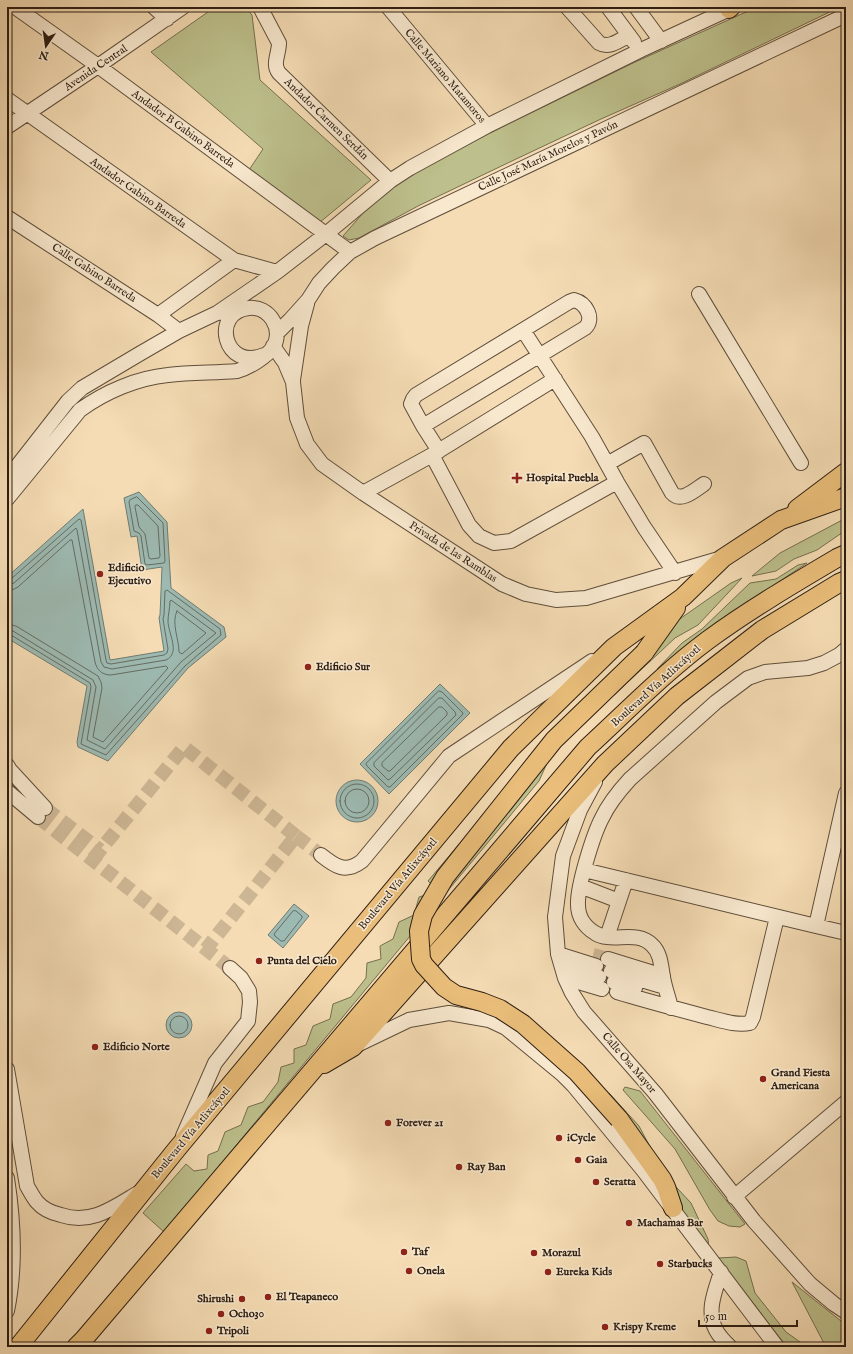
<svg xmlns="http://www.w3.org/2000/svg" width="853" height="1354" font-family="'IM FELL English',serif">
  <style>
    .green { fill: #bdc08c; stroke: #756f50 }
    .water { fill: #9dbab2; stroke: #707c72 }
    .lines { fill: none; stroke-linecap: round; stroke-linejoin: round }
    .shore { stroke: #656c62; stroke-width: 1 }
    .minor-tunnel { stroke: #cdb694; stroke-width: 14; stroke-dasharray: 14 7; stroke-linecap: butt }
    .minor-casing { stroke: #5f4e3b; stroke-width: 16 }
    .major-casing { stroke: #2d1e13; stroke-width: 20 }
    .minor { stroke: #f8e8ce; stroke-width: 14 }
    .major { stroke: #eabe7a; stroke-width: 18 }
    .major-bridge-casing { stroke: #2d1e13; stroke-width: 20; stroke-linecap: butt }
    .major-bridge { stroke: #eabe7a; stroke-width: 18 }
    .poi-dot { fill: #8f2418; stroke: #f8e8ce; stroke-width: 1.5 }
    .labels { text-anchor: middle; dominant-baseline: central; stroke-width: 3; stroke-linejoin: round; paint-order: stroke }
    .street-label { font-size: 11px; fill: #2d1e13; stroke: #f8e8ce }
    .poi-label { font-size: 11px; font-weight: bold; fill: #2d1e13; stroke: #f8e8ce; text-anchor: start }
  </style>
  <rect width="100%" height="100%" fill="#f5dcb4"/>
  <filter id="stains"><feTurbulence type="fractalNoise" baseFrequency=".005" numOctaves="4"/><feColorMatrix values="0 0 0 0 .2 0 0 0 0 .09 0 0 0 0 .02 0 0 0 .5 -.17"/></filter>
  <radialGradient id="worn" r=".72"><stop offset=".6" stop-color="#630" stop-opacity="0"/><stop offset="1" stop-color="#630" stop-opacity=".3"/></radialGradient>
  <path class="green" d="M 215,7 L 245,7 L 252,15 L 260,80 L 371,180 L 319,223 L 247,173 L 263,149 L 151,52 Z
    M 757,7 L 840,7 L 680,84 L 601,119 L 514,160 L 418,206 L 359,238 L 349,240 L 343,236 L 370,205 L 391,188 L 421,169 L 492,132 L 633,63 Z
    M 846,518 L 846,530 L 817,550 L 794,559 L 776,571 L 752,576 L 780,553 Z
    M 807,563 L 702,633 L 657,669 L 682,643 L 702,629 L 750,583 L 776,579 L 798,565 Z
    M 742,578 L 698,625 L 675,638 L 550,755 L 654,637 L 731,583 Z
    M 534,755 L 548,761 L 539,781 L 164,1232 L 143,1213 L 186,1164 L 194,1171 L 207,1169 L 208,1155 L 218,1151 L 225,1132 L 241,1125 L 248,1107 L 263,1102 L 278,1082 L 281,1067 L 294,1063 L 294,1049 L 306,1045 L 313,1026 L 330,1019 L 333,1004 L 351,997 L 366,978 L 367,963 L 381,959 L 380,946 L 393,939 L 399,922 L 414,915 L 419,897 L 438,891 L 428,881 Z
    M 625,1087 L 640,1091 L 745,1224 L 740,1227 L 729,1226 L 718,1221 L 710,1210 L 675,1149 L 623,1090 Z
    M 609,1093 L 639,1126 L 665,1175 L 691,1203 L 708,1239 L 709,1249 L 605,1098 Z
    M 736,1257 L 746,1261 L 755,1293 L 786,1332 L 807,1347 L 787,1347 L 718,1258 Z
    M 792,1282 L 846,1325 L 846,1347 L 826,1347 Z"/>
  <path class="water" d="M 139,492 L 167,522 L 171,588 L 224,627 L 226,637 L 188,668 L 108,761 L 78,747 L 77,742 L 87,686 L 7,638 L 7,577 L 83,509 L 110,660 L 164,651 L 159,618 L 160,615 L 162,567 L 142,570 L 137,536 L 131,537 L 124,498 Z
    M 440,684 L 470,713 L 389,794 L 360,764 Z
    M336 801a21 21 0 1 1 42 0a21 21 0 1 1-42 0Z
    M 294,904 L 309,916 L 283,948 L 268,935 Z
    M166 1025a13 13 0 1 1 26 0a13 13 0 1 1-26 0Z"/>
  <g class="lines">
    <path class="shore" d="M 137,497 L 163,523 L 165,561 L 164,563 L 147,565 L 145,564 L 141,536 L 139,533 L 134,531 L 129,502 L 130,500 Z
      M 136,505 L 138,505 L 158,526 L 160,556 L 159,558 L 151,559 L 149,558 L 145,534 L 139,527 L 135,507 Z
      M 7,580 L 11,579 L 79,519 L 81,520 L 106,660 L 107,663 L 111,664 L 164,655 L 167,653 L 168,649 L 163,619 L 164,615 L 165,591 L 167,590 L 220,629 L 221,635 L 185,666 L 106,755 L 81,744 L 91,687 L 90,683 L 11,635 L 7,635
      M 7,585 L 14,583 L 76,528 L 77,530 L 101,662 L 104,667 L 112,669 L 166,660 C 181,653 168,633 168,621 C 168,615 170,608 170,601 L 171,600 L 216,633 L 181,662 L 105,749 L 87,740 L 96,687 L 93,680 L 13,631 L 7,630
      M 7,591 L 12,590 L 18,587 L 70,540 L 72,540 L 95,662 C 97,670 102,675 111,675 L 166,666 L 168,668 L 104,741 L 103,742 L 93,737 L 102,688 L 101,682 L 98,676 L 16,626 L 7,624
      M 177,611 L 206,633 L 182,654 L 179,652 C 179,639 171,623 177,611 Z
      M 439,691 L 442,692 L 462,712 L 463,714 L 390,787 L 388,787 L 367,766 L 366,764 Z
      M 439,698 L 442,698 L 455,712 L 456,715 L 390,779 L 388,780 L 374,766 L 374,763 Z
      M 439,707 L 442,707 L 447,712 L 447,715 L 390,771 L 388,771 L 382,766 L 382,763 Z
      M340 801a17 17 0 1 1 34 0a17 17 0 1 1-34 0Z
      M345 801a12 12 0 1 1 24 0a12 12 0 1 1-24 0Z
      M 296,911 L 302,916 L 302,918 L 284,941 L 281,941 L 275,936 L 274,934 L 293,911 Z
      M170 1025a9 9 0 1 1 18 0a9 9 0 1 1-18 0Z"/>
    <path class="minor-tunnel" d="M 45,808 L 100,850
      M 38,817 L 230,968
      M 296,836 L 321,855
      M 93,859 L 184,747 L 296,836 L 206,949
      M 593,955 L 608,959"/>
    <defs>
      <path id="minor" d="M 15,7 L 98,66 L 350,252
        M 154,7 L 167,19
        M 260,7 L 279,43 C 279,54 272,64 279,73 L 390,181
        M 388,7 L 487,126
        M 567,7 L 599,43 C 609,49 620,40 629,35
        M 608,7 L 634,42
        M 636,7 L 661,41
        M 7,99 L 234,260 L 277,272
        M 7,127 L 98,66 L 183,7
        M 7,217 L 158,315 L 179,331
        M 699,294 L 801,463
        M 574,300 C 586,303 595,319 585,328 L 423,426 L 411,404 L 413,399 L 416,395 L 569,302 Z
        M 217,313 L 277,272 L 326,234 L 390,181 L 410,168 L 487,126 L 641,50 L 734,7
        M 158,315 L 234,260
        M 523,330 L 592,437 L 617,482
        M 277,333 L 290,320 L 308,300 L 319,283 L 333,268 L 350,252 L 375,238 L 846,15
        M 273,346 L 285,363 L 293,382 L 297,418 L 307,444 L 322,464 L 363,493 L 502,584 L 526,594 L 556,600 L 586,598 L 722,558
        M 293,380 L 301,326 L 307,304
        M 423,426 L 439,451
        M 432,455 L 469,525 L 479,536 L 494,543 L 511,541 L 617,482 L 644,527 L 675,573
        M 607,464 L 644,443 L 672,493 C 681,503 695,490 704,484
        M 7,479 L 68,401 L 82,388 L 141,353 L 179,331 L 217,313 L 226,312
        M 363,493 L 432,455 L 555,379
        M 7,499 L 80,410 C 105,392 137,378 168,375 C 191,372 214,373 237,371 C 248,368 267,357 274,346 C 283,328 269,306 249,308 C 210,312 224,372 264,355
        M 7,765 L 10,770 L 45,808
        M 595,782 L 580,810 L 563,856 L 555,917 L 558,954 L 565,978 L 572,993 L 584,1012 L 655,1093 L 754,1221 L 810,1284 L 834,1304 L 846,1312
        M 7,791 L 38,817
        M 321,855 C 335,866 345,874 362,861 L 449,756 L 592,661
        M 584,870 L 816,926 L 846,793
        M 580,886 L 619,901
        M 816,926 L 846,933
        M 607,937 L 626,880
        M 558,954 L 596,966
        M 608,959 L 663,976
        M 562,966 L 599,977
        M 611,971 L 665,987
        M 565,978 L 602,989
        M 614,982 L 635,988
        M 617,992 C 647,1001 677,1009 707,1017 C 720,1020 736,1026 750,1023 L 753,1017 L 777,917
        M 671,1008 C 669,999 666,991 664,982 C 661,970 662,954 652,945 C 636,929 612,944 595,933 C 585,927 578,917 578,905 C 577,887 593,835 602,818 C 609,803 619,791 630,779 L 716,702 L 748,678 L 765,672 L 808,668 L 824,663 L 839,655 L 846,649
        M 357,1045 L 409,1020 L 449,1013 L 489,1020 L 506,1028 L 562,1074 L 573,1085 L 643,1170 L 777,1347
        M 7,1069 L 27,1186 C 30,1191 33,1197 37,1202 C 43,1209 52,1213 61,1215 C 91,1225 113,1208 138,1193
        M 183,1136 L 215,1063 L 248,1021 L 250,1002 L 249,991 L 241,978 L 230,968
        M 7,1178 C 14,1223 16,1267 7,1311
        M 734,1197 L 846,1102
        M 721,1272 C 715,1291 706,1311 716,1330 C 719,1336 725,1342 730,1347"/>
      <path id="major" d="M 729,9 L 731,7
        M 797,509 L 846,472
        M 644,653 L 676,608
        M 324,1064 L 353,1047 L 605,764 L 677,696 L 762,630 L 839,583 L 846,580
        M 619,1119 L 662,1179 L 666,1187 L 673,1208
        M 18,1347 L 176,1150 L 511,748 L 614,647 L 683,597 L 723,558 L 781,520 L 846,497
        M 76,1347 L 84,1339 L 588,747 C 627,711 665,672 708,640 C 749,610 793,584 837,558 L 846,554"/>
    </defs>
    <use href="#minor" class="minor-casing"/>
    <use href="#major" class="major-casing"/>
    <use href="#minor" class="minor"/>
    <use href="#major" class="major"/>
    <defs>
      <path id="major-bridge" d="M 619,1119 L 577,1072 L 523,1024 L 500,1009 L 482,1002 L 456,995 L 444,987 L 424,965 L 421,959 L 419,931 L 423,915 L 445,877 L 554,740 L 644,653"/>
    </defs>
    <use href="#major-bridge" class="major-bridge-casing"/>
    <use href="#major-bridge" class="major-bridge"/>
  </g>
  <g class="poi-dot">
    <path d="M515 472h4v4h4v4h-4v4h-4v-4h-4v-4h4z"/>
    <circle cx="100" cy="574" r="4"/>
    <circle cx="308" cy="667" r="4"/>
    <circle cx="259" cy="961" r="4"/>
    <circle cx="95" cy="1047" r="4"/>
    <circle cx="763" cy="1079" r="4"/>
    <circle cx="388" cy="1123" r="4"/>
    <circle cx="559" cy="1138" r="4"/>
    <circle cx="578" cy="1160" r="4"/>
    <circle cx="459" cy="1167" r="4"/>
    <circle cx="596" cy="1182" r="4"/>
    <circle cx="629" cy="1223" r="4"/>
    <circle cx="404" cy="1252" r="4"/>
    <circle cx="534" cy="1253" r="4"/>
    <circle cx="660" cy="1264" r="4"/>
    <circle cx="409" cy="1271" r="4"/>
    <circle cx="548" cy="1272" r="4"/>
    <circle cx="268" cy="1297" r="4"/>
    <circle cx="242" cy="1299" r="4"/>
    <circle cx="221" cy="1314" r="4"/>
    <circle cx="605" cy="1327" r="4"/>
    <circle cx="209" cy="1331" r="4"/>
  </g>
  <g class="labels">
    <g class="street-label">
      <text transform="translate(96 68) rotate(-34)">Avenida Central</text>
      <text transform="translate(445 76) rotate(50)">Calle Mariano Matamoros</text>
      <text transform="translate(326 119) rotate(44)">Andador Carmen Serdán</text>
      <text transform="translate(183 129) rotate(36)">Andador B Gabino Barreda</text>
      <text transform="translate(548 156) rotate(-25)">Calle José María Morelos y Pavón</text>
      <text transform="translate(138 193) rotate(35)">Andador Gabino Barreda</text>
      <text transform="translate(94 273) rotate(33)">Calle Gabino Barreda</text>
      <text transform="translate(453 552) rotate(33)">Privada de las Ramblas</text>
      <text transform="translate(656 686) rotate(-42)">Boulevard Vía Atlixcáyotl</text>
      <text transform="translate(398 884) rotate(-50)">Boulevard Vía Atlixcáyotl</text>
      <text transform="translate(629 1063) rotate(49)">Calle Osa Mayor</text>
      <text transform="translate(191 1133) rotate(-50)">Boulevard Vía Atlixcáyotl</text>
    </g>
    <g class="poi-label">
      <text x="526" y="478">Hospital Puebla</text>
      <text x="108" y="568">Edificio<tspan x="108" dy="13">Ejecutivo</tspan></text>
      <text x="316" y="667">Edificio Sur</text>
      <text x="267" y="961">Punta del Cielo</text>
      <text x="103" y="1047">Edificio Norte</text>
      <text x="771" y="1073">Grand Fiesta<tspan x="771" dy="13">Americana</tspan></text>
      <text x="396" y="1123">Forever 21</text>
      <text x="567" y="1138">iCycle</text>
      <text x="586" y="1160">Gaia</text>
      <text x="467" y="1167">Ray Ban</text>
      <text x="604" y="1182">Seratta</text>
      <text x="637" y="1223">Machamas Bar</text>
      <text x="412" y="1252">Taf</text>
      <text x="542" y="1253">Morazul</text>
      <text x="668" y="1264">Starbucks</text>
      <text x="417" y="1271">Onela</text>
      <text x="556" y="1272">Eureka Kids</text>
      <text x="276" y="1297">El Teapaneco</text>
      <text x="234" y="1299" text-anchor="end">Shirushi</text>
      <text x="229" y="1314">Ocho30</text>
      <text x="613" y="1327">Krispy Kreme</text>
      <text x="217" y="1331">Tripoli</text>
    </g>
  </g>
  <rect width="853" height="1354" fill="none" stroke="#f5dcb4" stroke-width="24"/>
  <rect x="8" y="8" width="837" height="1338" fill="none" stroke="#2d1e13" stroke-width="2"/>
  <rect x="12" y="12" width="829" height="1330" fill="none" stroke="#2d1e13"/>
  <g transform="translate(46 46) rotate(193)" stroke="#f8e8ce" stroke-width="3" paint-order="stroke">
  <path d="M0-3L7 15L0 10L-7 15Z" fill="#2d1e13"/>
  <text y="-6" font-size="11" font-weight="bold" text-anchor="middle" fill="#2d1e13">N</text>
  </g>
  <path d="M699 1320v6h98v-6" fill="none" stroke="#2d1e13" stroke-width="2"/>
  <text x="705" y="1320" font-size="12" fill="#2d1e13" stroke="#f8e8ce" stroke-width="3" paint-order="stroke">50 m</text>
  <rect width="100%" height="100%" filter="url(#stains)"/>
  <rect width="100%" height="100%" fill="url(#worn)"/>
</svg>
